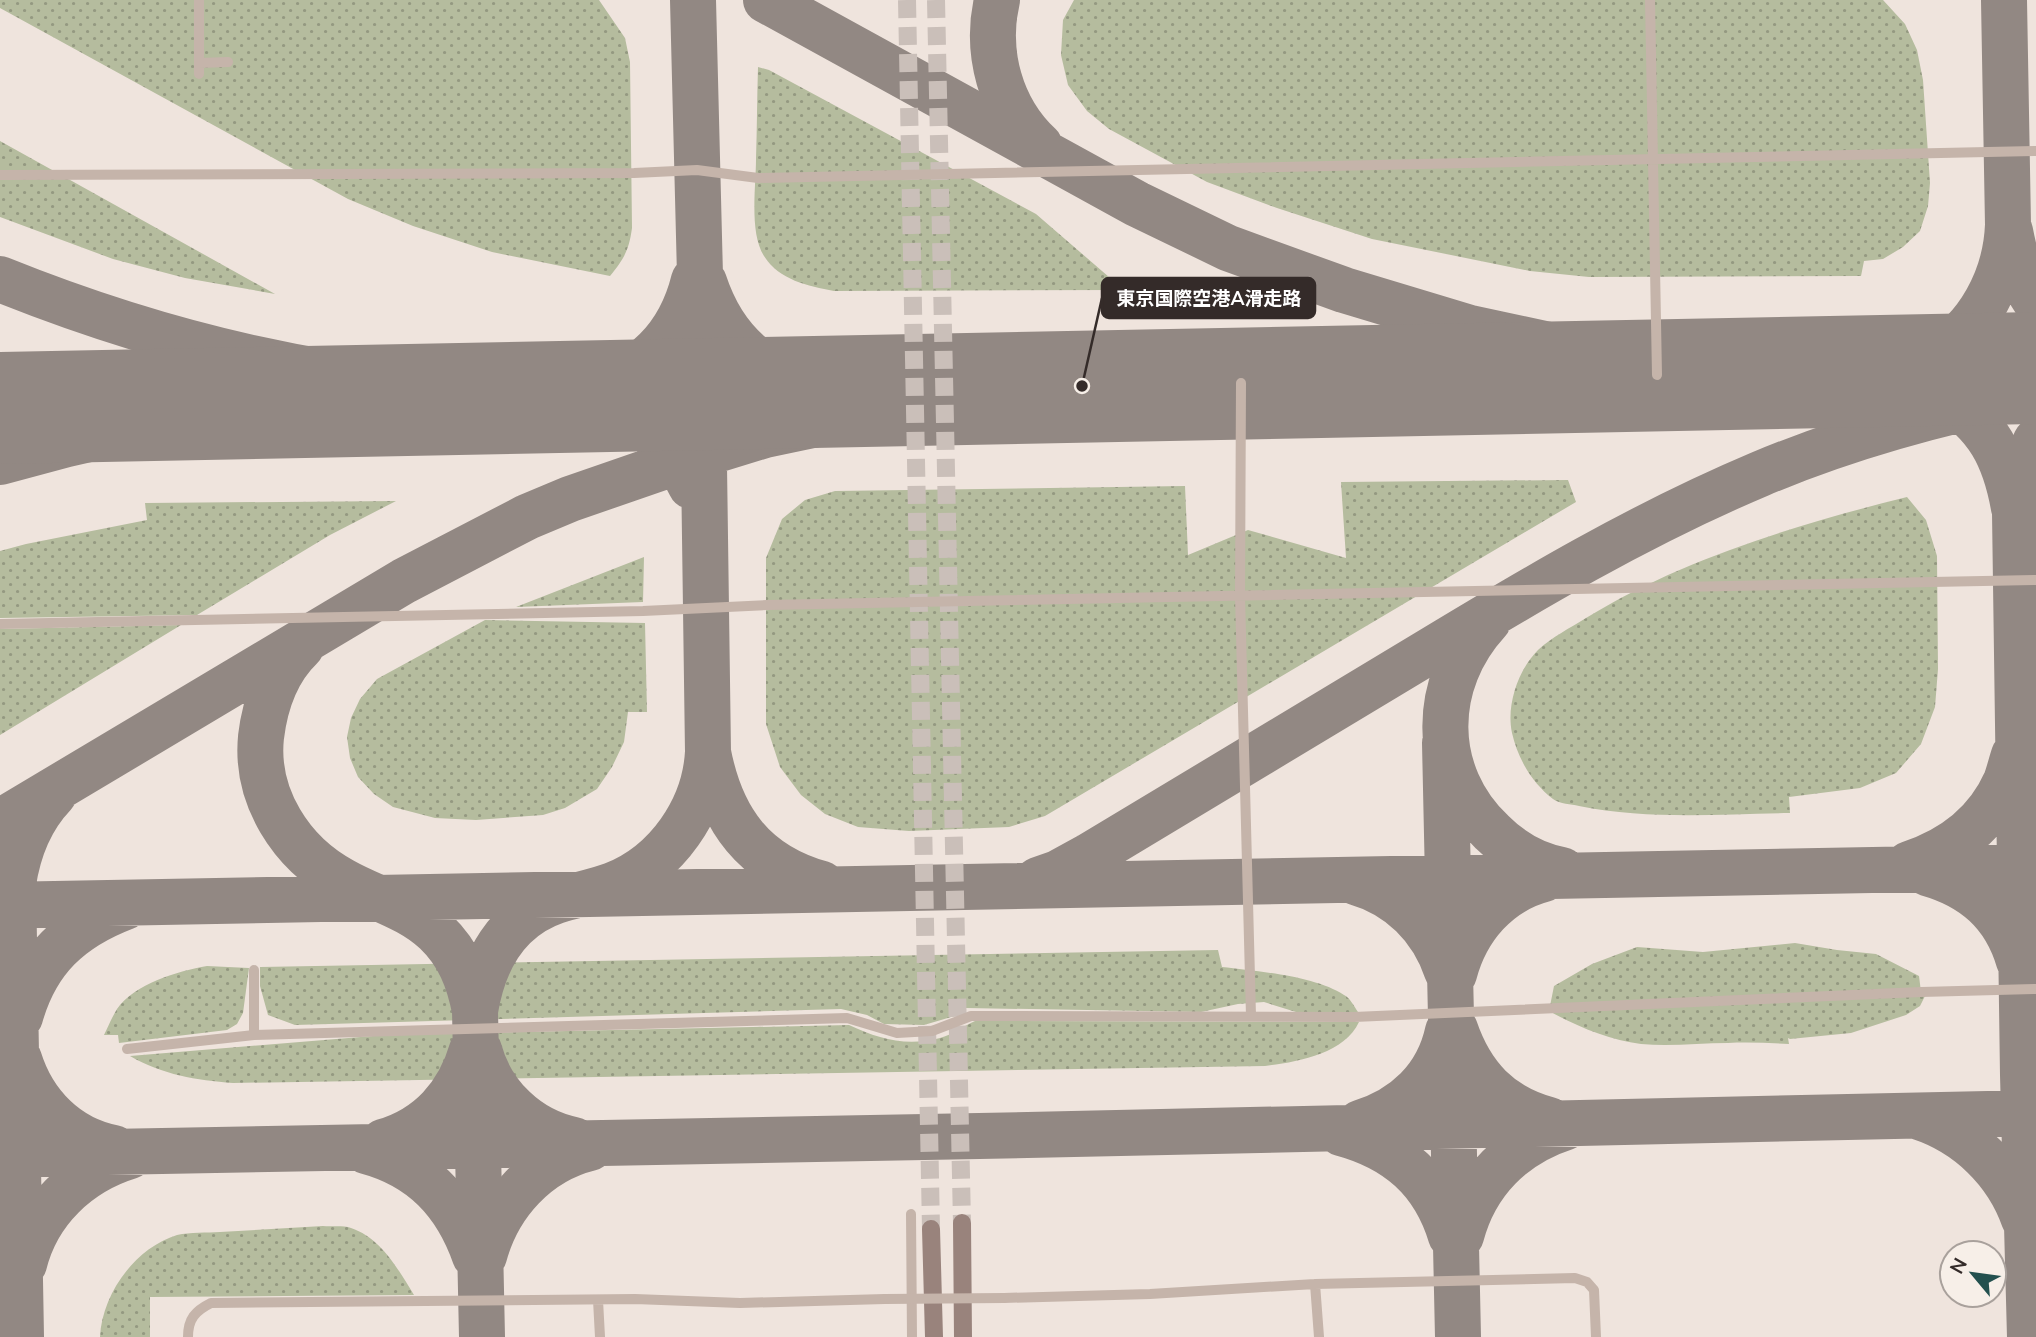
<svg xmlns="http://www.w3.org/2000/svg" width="2036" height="1337" font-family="'Nunito Sans','Noto Sans JP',sans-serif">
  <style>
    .grass { fill: url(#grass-dots) }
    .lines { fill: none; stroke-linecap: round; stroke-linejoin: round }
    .taxiway { stroke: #928883; stroke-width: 46 }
    .runway { stroke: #928883; stroke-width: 112 }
    .secondary-tunnel { stroke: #cabfb9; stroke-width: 18; stroke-dasharray: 18 9; stroke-linecap: butt }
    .lane { stroke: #c5b4aa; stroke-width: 10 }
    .secondary { stroke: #99837c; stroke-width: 18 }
    .lane-bridge { stroke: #c5b4aa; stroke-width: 10 }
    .leader { fill: none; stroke: #342b29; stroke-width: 2.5 }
    .callout-dot { fill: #342b29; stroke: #f7efe8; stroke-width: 2.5 }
    .callout { fill: #342b29; stroke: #342b29; stroke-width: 2.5 }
    .callout-label { font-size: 19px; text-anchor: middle; font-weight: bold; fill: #fff }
  </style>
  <defs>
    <pattern id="grass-dots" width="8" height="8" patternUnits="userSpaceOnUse" patternTransform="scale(1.75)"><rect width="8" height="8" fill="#b5bc9e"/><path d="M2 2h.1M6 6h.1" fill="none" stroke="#949981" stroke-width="1.8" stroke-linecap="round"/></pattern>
  </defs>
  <rect width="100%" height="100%" fill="#efe4dd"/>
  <path class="grass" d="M 0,0 L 599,0 L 625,38 L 630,62 L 632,228 C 629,250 624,259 610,276 L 492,252 L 413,226 L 348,199 L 0,8 Z
    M 1074,0 L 1883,0 L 1905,24 L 1917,50 L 1923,80 L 1930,183 L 1928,206 L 1920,231 L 1903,247 L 1883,259 L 1864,261 L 1861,276 L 1589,277 L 1530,271 L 1372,239 L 1277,208 L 1207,182 L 1109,129 L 1087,111 L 1068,85 L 1061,55 L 1063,20 Z
    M 758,67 L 769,70 L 1036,214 L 1124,290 L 834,291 C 808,286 779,280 764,256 C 749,232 756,187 756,159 C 757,129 757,98 758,67 Z
    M 0,141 L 275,294 L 185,278 L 113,259 L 0,217 Z
    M 1568,480 L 1576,502 L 1045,816 L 1009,827 L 909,831 L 858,827 L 825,814 L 801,795 L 780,767 L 766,724 L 766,558 L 782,519 L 805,500 L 835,491 L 1185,486 L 1188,555 L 1248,530 L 1346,558 L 1341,482 Z
    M 1907,497 L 1926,520 L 1937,556 L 1938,669 L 1935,707 L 1921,744 L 1896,773 L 1860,788 L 1789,797 L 1790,813 C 1721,814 1647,820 1579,806 C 1571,804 1560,804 1553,799 C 1532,783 1518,759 1512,733 C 1506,706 1518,670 1538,650 C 1552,637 1570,628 1586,618 C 1682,559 1799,524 1907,497 Z
    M 396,501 L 330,535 L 197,615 L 0,618 L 0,551 L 26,544 L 147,520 L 145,503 Z
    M 644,557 L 643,602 L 516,607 Z
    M 485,620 L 645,623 L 647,712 L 628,712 L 624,742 L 612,767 L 597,789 L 565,808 L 543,815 L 476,820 L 435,818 L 393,807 L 374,794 L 358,777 L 350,758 L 347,737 L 351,718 L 360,699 L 377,679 Z
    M 181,625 L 0,735 L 0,629 Z
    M 1795,943 L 1837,950 L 1876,954 L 1919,976 L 1921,992 L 1925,996 L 1920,1006 L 1906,1015 L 1851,1033 L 1790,1039 L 1788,1038 L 1789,1044 C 1769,1043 1748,1042 1728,1043 C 1699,1043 1670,1047 1641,1044 C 1609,1040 1576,1026 1549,1011 L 1554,986 L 1592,964 L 1637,947 L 1703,952 Z
    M 1218,950 L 1222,967 C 1257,971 1315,976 1344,995 C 1350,998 1354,1006 1358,1012 L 1296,1012 L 1264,1002 L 1238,1004 L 1201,1012 L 966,1008 L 958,1015 L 924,1025 L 884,1024 L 867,1015 L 841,1009 L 295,1025 L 268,1015 L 260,986 L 260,967 Z
    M 207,966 L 249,968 L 243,1013 L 237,1024 L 227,1030 L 119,1043 L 118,1035 L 104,1035 C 108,1027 112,1017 117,1009 C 134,984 178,971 207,966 Z
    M 975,1021 L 1359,1022 C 1344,1054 1297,1062 1265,1066 L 233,1083 C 196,1080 163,1075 130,1056 L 385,1035 L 849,1025 C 879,1039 906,1047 940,1038 C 952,1035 964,1026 975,1021 Z
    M 323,1226 C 331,1227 343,1225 351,1228 C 381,1238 398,1269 414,1295 L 150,1297 L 150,1337 L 100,1337 C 102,1294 135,1248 177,1235 C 190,1232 207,1233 220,1232 C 255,1230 289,1228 323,1226 Z"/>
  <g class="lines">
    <path class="taxiway" d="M 766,0 L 1137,204 L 1228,248 L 1344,290 L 1470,328 L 1600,356 L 1731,374
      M 997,0 C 985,52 1000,109 1040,146
      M 2010,231 C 2015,257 2021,280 2036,302
      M 0,279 C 134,333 276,371 420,385 C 494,393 568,392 642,395
      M 704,282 C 725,346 766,376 829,391
      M 1847,372 C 1873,369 1909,369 1932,356 C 1979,330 2006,277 2008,225 L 2004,0
      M 588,393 C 643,369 679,341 694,280
      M 1943,396 C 1988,424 2005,457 2014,508
      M 588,402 C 635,413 671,443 691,486
      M 0,462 L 67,444 L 146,426 L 351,401
      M 1488,621 C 1431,683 1430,773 1492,832 C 1511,851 1535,865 1562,870
      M 301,647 C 277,670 265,704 261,737 C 255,797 291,853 343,881 C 373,898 410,907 436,932 C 459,954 469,980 475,1011 L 482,1337
      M 1445,743 L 1458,1337
      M 708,752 C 721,820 754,865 822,884
      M 0,822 L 404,581 L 527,517 L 570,499 L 677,462 L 765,435 L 884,410 L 929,403 L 1082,386
      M 1909,864 C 1952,850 1987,824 2006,781 C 2009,773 2011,764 2014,755
      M 1927,873 C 1973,886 2005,913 2019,961
      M 1038,880 L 1058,873 L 1089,856 C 1198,790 1308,724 1418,658 C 1530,590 1639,525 1760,474 C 1848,437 1943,411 2036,393
      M 1355,882 C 1400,895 1432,927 1447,971
      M 0,905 L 2036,867
      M 1454,974 C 1466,928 1498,891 1544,879
      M 475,1011 C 483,962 506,918 556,901 C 575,895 595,892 613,885 C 667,864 705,809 708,752 L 703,394 L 693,0
      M 20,1017 C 36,960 70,928 125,907
      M 1455,1029 C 1471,1076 1500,1107 1549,1120
      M 479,1050 C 491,1095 528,1131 574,1140
      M 19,1059 C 33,1104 67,1139 114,1148
      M 1919,1117 C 1968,1133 2007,1171 2024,1219
      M 1360,1123 C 1405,1109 1438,1078 1448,1031
      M 1341,1133 C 1397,1148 1434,1180 1451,1236
      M 383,1142 C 429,1129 459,1095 472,1050
      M 366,1151 C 422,1166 456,1202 475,1256
      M 0,1154 L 979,1136 L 2036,1113
      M 1461,1236 C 1475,1182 1513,1144 1566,1127
      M 484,1256 C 498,1204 537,1161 590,1148
      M 24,1264 C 37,1211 78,1172 130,1156
      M 21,1337 L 13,884 C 18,850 30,819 54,794
      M 2030,1337 L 2023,1075 L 2015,513 L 2018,480 L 2036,441"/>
    <path class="runway" d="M 0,408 L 2036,368"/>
    <path class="secondary-tunnel" d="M 907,0 L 931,1229
      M 936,0 L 962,1223"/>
    <path class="lane" d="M 199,0 L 199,74
      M 1650,0 L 1657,375
      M 199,63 L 228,62
      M 0,175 L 634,173 L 697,170 L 758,178 L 2036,151
      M 1241,383 L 1240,596 L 1251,1016
      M 0,624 L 643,611 L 767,605 L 2036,580
      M 254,1035 L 254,970
      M 127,1049 L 254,1035 L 847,1018 L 897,1033 L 932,1031 L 971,1016 L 1354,1017 L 1921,992 L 2036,989
      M 911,1214 L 912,1337
      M 1315,1284 L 1319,1337
      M 1004,1298 L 1150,1294 L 1315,1284 L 1575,1278 L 1587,1282 L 1594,1290 L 1596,1337
      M 598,1300 L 600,1337
      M 188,1337 C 188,1319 195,1311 211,1303 L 635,1299 L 740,1303 L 885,1299"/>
    <path class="secondary" d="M 962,1223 L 963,1337
      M 931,1229 L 934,1337"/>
    <path class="lane-bridge" d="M 885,1299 L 1004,1298"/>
  </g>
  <path class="leader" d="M1082 386L1102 298"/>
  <circle class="callout-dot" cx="1082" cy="386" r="7"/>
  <rect class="callout" x="1102" y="278" width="213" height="40" rx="7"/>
  <g class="callout-label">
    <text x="1209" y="305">東京国際空港A滑走路</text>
  </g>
  <g transform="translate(1973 1274) rotate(299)"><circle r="33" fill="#f7efe8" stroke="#a9a19c" stroke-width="2"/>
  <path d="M0-5L12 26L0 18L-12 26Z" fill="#23504e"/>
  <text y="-10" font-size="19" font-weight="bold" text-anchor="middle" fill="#342b29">N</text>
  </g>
</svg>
